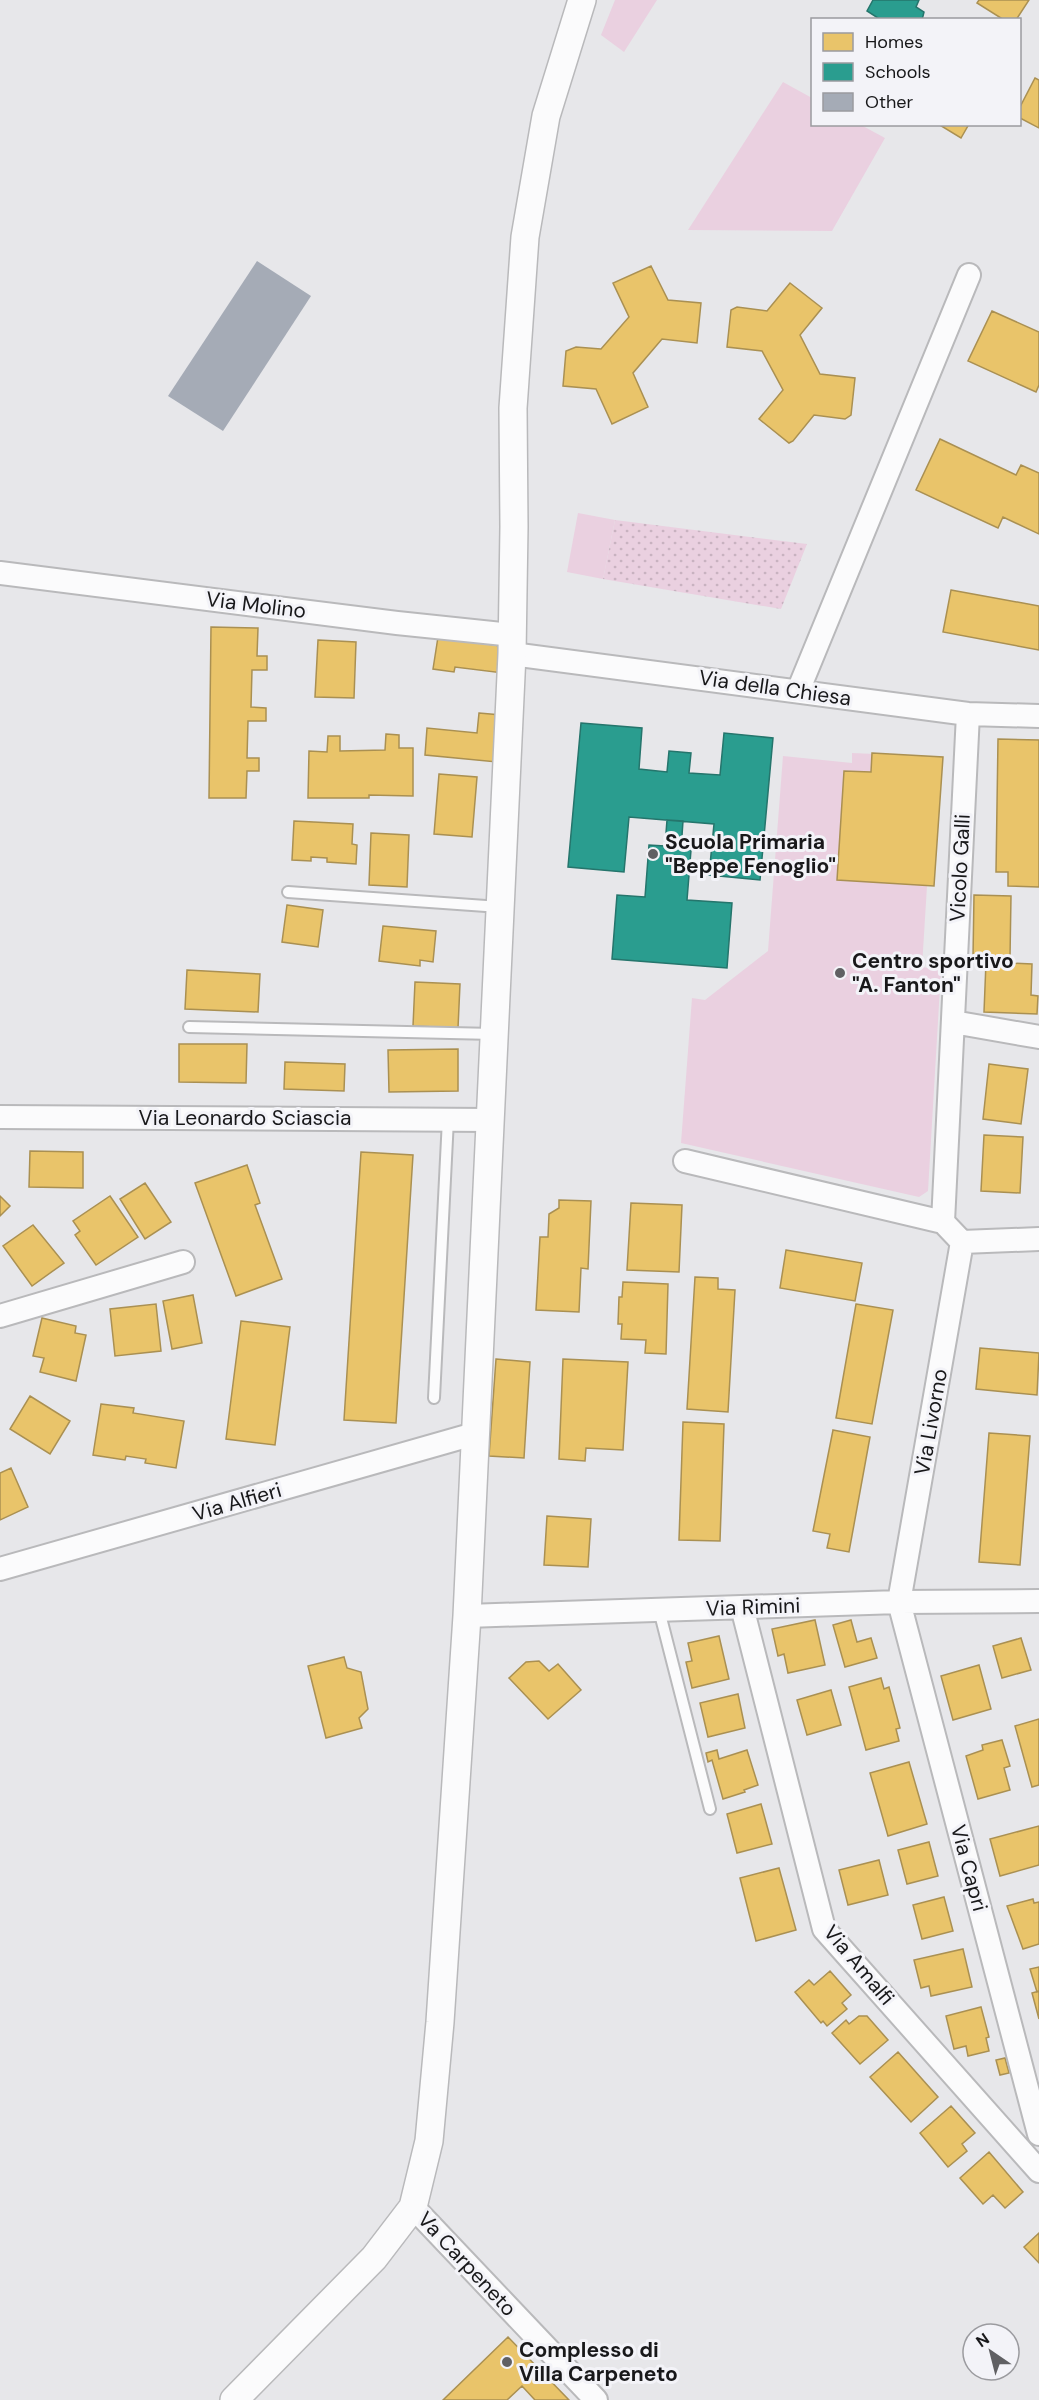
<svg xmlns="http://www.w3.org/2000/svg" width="1039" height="2400" font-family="'DM Sans',sans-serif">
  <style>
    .green { fill: #ead0e0 }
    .park { fill: url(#park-dots) }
    .homes { fill: #e9c46a; stroke: #aa9052; stroke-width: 1.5 }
    .schools { fill: #2a9d8f; stroke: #25756c; stroke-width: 1.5 }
    .building { fill: #a5abb6 }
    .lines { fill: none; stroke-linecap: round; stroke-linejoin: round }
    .service-casing { stroke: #b9b9bb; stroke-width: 14 }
    .minor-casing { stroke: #b9b9bb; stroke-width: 26 }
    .tertiary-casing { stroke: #b9b9bb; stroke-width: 30 }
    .service { stroke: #fbfbfc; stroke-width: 10 }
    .minor { stroke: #fbfbfc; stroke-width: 22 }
    .tertiary { stroke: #fbfbfc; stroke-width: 27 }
    .poi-dot { fill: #606063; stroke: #f3f3f8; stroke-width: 2 }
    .labels { text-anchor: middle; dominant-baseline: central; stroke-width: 6; stroke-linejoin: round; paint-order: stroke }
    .street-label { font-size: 21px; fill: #18181a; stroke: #f3f3f8 }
    .poi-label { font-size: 21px; font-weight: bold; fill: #18181a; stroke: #f3f3f8; text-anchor: start }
  </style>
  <defs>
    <pattern id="park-dots" width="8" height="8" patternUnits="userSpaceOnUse" patternTransform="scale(1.5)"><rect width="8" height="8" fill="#ead0e0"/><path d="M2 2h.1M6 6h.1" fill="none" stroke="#c8b2c0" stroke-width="1.8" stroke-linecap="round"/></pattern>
  </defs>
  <rect width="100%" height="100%" fill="#e7e7ea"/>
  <path class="green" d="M 615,0 L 657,0 L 624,52 L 601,35 Z
    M 783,82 L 812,98 L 812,124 L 861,125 L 885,138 L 832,231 L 688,230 Z
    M 578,513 L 615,520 L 603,579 L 567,572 Z
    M 852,753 L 943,757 L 934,886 L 927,886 L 922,967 L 941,970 L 928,1191 L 919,1197 L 681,1143 L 692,998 L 705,1000 L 768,951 L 783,756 L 852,763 Z"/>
  <path class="park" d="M 615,520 L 807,544 L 781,609 L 603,579 Z"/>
  <path class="homes" d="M 979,0 L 1029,0 L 1016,20 L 1004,20 L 977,3 Z
    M 1035,78 L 1039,80 L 1039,128 L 1020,118 L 1020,107 Z
    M 938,124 L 969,124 L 961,138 Z
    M 651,266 L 668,300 L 701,303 L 697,343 L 662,339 L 633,373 L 648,407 L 612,424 L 596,389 L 563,386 L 566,351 L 576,347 L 601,349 L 629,317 L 613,283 Z
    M 790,283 L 822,308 L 800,335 L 820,374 L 855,378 L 851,415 L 845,419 L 814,415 L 793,441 L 789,443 L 759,419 L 783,390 L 762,351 L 727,347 L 731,310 L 737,307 L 767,311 Z
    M 992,311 L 1039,332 L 1039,385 L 1036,392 L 968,361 Z
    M 940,439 L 1016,475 L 1021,465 L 1039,473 L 1039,534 L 1003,517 L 998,528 L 916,490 Z
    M 951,590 L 1039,606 L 1039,650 L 943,632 Z
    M 211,627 L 258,628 L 257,656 L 267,656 L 267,670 L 252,670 L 251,707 L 266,708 L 266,721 L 248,721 L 247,758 L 259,758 L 259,771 L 247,771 L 246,798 L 209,798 Z
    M 438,637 L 508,647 L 503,673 L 455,667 L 454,672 L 433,669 Z
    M 318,640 L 356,642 L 354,698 L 315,697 Z
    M 479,713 L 501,715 L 497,762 L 425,755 L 427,728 L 477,733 Z
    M 386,734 L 399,735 L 399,748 L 413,748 L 413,796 L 369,795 L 369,798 L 308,798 L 309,751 L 327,752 L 328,736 L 340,736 L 340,751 L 385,750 Z
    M 998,739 L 1039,740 L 1039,887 L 1008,886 L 1008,872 L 996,872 Z
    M 872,753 L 943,757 L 934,886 L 837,880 L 844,771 L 871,772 Z
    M 439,774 L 477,777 L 472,837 L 434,834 Z
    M 294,821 L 353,824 L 352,844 L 357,845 L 356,864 L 327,862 L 327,858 L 311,857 L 311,861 L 292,860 Z
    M 371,833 L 409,835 L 407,887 L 369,885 Z
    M 974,895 L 1011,896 L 1010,957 L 973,957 Z
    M 287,905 L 323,910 L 318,947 L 282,942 Z
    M 383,926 L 436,931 L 433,962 L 420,960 L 420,966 L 379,961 Z
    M 986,962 L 1032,964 L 1031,995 L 1038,996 L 1037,1014 L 984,1012 Z
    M 187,970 L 260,974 L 258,1012 L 185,1009 Z
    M 415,982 L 460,984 L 458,1028 L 413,1026 Z
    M 179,1044 L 247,1044 L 246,1083 L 179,1082 Z
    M 458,1049 L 458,1091 L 389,1092 L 388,1050 Z
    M 285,1062 L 345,1064 L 344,1091 L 284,1089 Z
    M 989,1064 L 1028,1069 L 1021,1124 L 983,1119 Z
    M 984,1135 L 1023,1137 L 1020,1193 L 981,1191 Z
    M 30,1151 L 83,1152 L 83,1188 L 29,1187 Z
    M 361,1152 L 413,1155 L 396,1423 L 344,1420 Z
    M 247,1165 L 260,1203 L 255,1205 L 282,1279 L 236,1296 L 195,1183 Z
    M 145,1183 L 171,1222 L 145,1239 L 120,1199 Z
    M 0,1196 L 10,1206 L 0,1216 Z
    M 110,1196 L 138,1237 L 96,1265 L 75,1235 L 80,1231 L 73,1221 Z
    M 559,1200 L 591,1201 L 588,1269 L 581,1268 L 579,1312 L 536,1310 L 540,1237 L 548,1237 L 549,1214 L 559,1208 Z
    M 631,1203 L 682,1205 L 679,1272 L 627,1270 Z
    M 33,1225 L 64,1263 L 32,1286 L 3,1246 Z
    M 786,1250 L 862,1263 L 855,1301 L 780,1288 Z
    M 695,1277 L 718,1278 L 718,1289 L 735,1290 L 728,1412 L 687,1409 Z
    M 623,1282 L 668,1284 L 666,1354 L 645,1353 L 646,1340 L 621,1339 L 622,1324 L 618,1324 L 619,1297 L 622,1297 Z
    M 193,1295 L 202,1343 L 172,1349 L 163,1301 Z
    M 156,1304 L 161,1351 L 115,1356 L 110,1309 Z
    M 856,1304 L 893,1310 L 872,1424 L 836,1418 Z
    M 42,1318 L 76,1326 L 75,1333 L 86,1335 L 76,1381 L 40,1372 L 44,1358 L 33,1356 Z
    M 241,1321 L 290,1327 L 275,1445 L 226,1439 Z
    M 980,1348 L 1039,1353 L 1037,1395 L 976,1389 Z
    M 496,1359 L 530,1362 L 524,1458 L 489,1456 Z
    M 563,1359 L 628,1362 L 623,1450 L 586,1448 L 585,1461 L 559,1459 Z
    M 30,1396 L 70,1421 L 50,1454 L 10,1429 Z
    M 101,1404 L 134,1408 L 133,1413 L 184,1421 L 176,1468 L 145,1463 L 146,1459 L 126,1456 L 125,1460 L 93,1455 Z
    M 683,1422 L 724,1424 L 720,1541 L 679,1540 Z
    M 833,1430 L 870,1437 L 849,1552 L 827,1548 L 830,1534 L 813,1531 Z
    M 989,1433 L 1030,1436 L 1020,1565 L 979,1562 Z
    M 11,1468 L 28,1507 L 0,1520 L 0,1473 Z
    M 547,1516 L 591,1519 L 588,1567 L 544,1565 Z
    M 815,1620 L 825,1665 L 788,1673 L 784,1654 L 778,1656 L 772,1629 Z
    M 851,1620 L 857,1642 L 871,1638 L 877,1658 L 845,1667 L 833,1625 Z
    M 719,1636 L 729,1679 L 692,1688 L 686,1662 L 692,1661 L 688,1643 Z
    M 1021,1638 L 1031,1670 L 1002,1678 L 993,1646 Z
    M 344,1657 L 347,1668 L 361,1672 L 368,1709 L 359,1718 L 362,1728 L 326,1738 L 308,1666 Z
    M 539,1661 L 549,1671 L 558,1664 L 581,1690 L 548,1719 L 509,1678 L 526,1662 Z
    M 979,1665 L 991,1709 L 953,1720 L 941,1676 Z
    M 881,1678 L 884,1689 L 889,1687 L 900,1728 L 896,1729 L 899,1741 L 866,1750 L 849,1687 Z
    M 831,1690 L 841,1725 L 807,1735 L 797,1700 Z
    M 738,1694 L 745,1728 L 708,1737 L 700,1703 Z
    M 1039,1719 L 1039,1785 L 1032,1787 L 1015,1726 Z
    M 1002,1740 L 1010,1766 L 1004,1768 L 1010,1790 L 978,1799 L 966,1756 L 983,1750 L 982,1745 Z
    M 717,1750 L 719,1759 L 747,1750 L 758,1785 L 744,1790 L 745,1792 L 723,1799 L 712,1760 L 708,1762 L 706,1753 Z
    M 909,1762 L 927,1824 L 888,1836 L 870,1773 Z
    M 761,1804 L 772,1844 L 737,1853 L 727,1814 Z
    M 1039,1826 L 1039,1865 L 1000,1876 L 990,1839 Z
    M 929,1842 L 938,1876 L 907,1884 L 898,1850 Z
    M 879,1860 L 888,1895 L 848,1905 L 839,1870 Z
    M 779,1868 L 796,1930 L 756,1941 L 740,1878 Z
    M 944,1897 L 953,1931 L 922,1939 L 913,1905 Z
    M 1033,1899 L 1034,1903 L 1039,1902 L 1039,1944 L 1023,1949 L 1007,1906 Z
    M 963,1949 L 972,1987 L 931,1996 L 929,1986 L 921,1988 L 914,1960 Z
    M 1039,1967 L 1039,1991 L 1037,1992 L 1030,1969 Z
    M 830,1971 L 851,1995 L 842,2003 L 847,2009 L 827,2026 L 823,2021 L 821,2023 L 795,1992 L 809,1980 L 814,1985 Z
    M 1039,1991 L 1039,2019 L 1032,1993 Z
    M 981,2007 L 989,2037 L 986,2038 L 989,2051 L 968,2056 L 966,2046 L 954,2049 L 946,2016 Z
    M 859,2016 L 867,2016 L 888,2040 L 860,2064 L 832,2033 L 846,2020 L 849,2024 Z
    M 898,2052 L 938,2097 L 911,2122 L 870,2077 Z
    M 1005,2058 L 1009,2073 L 1000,2075 L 996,2060 Z
    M 951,2106 L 975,2133 L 962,2144 L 967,2151 L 948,2167 L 920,2133 Z
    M 989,2152 L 1023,2192 L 1005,2208 L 993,2195 L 983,2204 L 960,2178 Z
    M 1039,2233 L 1039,2263 L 1024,2247 Z
    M 508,2337 L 569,2400 L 535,2400 L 522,2386 L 507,2400 L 443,2400 Z"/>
  <path class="schools" d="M 873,0 L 919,0 L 916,7 L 924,12 L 922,20 L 881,20 L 867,11 Z
    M 581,723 L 642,728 L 639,769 L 667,772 L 669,751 L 691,753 L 689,773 L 720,775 L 724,733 L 773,738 L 760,880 L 709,875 L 714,824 L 629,817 L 624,872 L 568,867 Z
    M 667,820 L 683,821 L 681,850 L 691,850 L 687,900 L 732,903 L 727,968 L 612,959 L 617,895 L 645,897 L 649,845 L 665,846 Z"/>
  <path class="building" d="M 257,261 L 311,296 L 223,431 L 168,396 Z"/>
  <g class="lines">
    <defs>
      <path id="service" d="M 288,892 L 500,907
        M 189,1027 L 494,1034
        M 434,1398 L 448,1119
        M 659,1610 L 710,1809"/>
      <path id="minor" d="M 0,573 L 397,623 L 512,635
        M 512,654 L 968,714 L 1039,716
        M 798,691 L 969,275
        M 953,1022 L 1039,1037
        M 0,1117 L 490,1120
        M 685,1161 L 943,1222
        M 962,1242 L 899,1602 L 1039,2134
        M 962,1242 L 943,1222 L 968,714
        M 962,1242 L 1039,1239
        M 0,1316 L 183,1262
        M 0,1569 L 474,1434
        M 742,1607 L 824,1929 L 1039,2171
        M 467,1616 L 899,1602 L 1039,1601
        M 413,2207 L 596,2400"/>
      <path id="tertiary" d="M 234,2400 L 374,2258 L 413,2207 L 429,2141 L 440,2022 L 467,1616 L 512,654 L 514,527 L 513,408 L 525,237 L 546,116 L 582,0"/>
    </defs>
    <use href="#service" class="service-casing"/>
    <use href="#minor" class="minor-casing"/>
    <use href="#tertiary" class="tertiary-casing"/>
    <use href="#service" class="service"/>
    <use href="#minor" class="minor"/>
    <use href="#tertiary" class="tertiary"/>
  </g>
  <g class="poi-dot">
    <circle cx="653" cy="854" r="6"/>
    <circle cx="840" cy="973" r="6"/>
    <circle cx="507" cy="2362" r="6"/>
  </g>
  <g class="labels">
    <g class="street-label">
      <text transform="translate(256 605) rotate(7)">Via Molino</text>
      <text transform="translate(775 688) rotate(8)">Via della Chiesa</text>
      <text transform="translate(960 868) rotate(-87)">Vicolo Galli</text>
      <text x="245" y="1118">Via Leonardo Sciascia</text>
      <text transform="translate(931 1422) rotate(-80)">Via Livorno</text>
      <text transform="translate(237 1502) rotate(-16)">Via Alfieri</text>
      <text transform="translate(753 1607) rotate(-2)">Via Rimini</text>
      <text transform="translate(969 1868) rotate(75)">Via Capri</text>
      <text transform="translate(859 1965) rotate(50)">Via Amalfi</text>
      <text transform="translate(467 2264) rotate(47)">Va Carpeneto</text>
    </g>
    <g class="poi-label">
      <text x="665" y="842">Scuola Primaria<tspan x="665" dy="24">"Beppe Fenoglio"</tspan></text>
      <text x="852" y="961">Centro sportivo<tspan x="852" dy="24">"A. Fanton"</tspan></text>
      <text x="519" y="2350">Complesso di<tspan x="519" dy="24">Villa Carpeneto</tspan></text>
    </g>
  </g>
  <rect x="811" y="18" width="210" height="108" fill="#f3f3f8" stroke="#9b9b9f" stroke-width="1.5"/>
  <rect x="823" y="33" width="30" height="18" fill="#e9c46a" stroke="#9b9b9f" stroke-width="1.5"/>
  <text x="865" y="48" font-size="18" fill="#18181a">Homes</text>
  <rect x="823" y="63" width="30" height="18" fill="#2a9d8f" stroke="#9b9b9f" stroke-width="1.5"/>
  <text x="865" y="78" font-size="18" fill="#18181a">Schools</text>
  <rect x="823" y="93" width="30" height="18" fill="#a5abb6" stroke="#9b9b9f" stroke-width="1.5"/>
  <text x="865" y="108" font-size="18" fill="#18181a">Other</text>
  <g transform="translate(991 2352) rotate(325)"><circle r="28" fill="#f3f3f8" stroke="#9b9b9f" stroke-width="1.5"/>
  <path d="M0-4.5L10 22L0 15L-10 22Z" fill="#606063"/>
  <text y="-9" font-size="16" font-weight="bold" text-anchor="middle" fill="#18181a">N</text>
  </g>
</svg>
